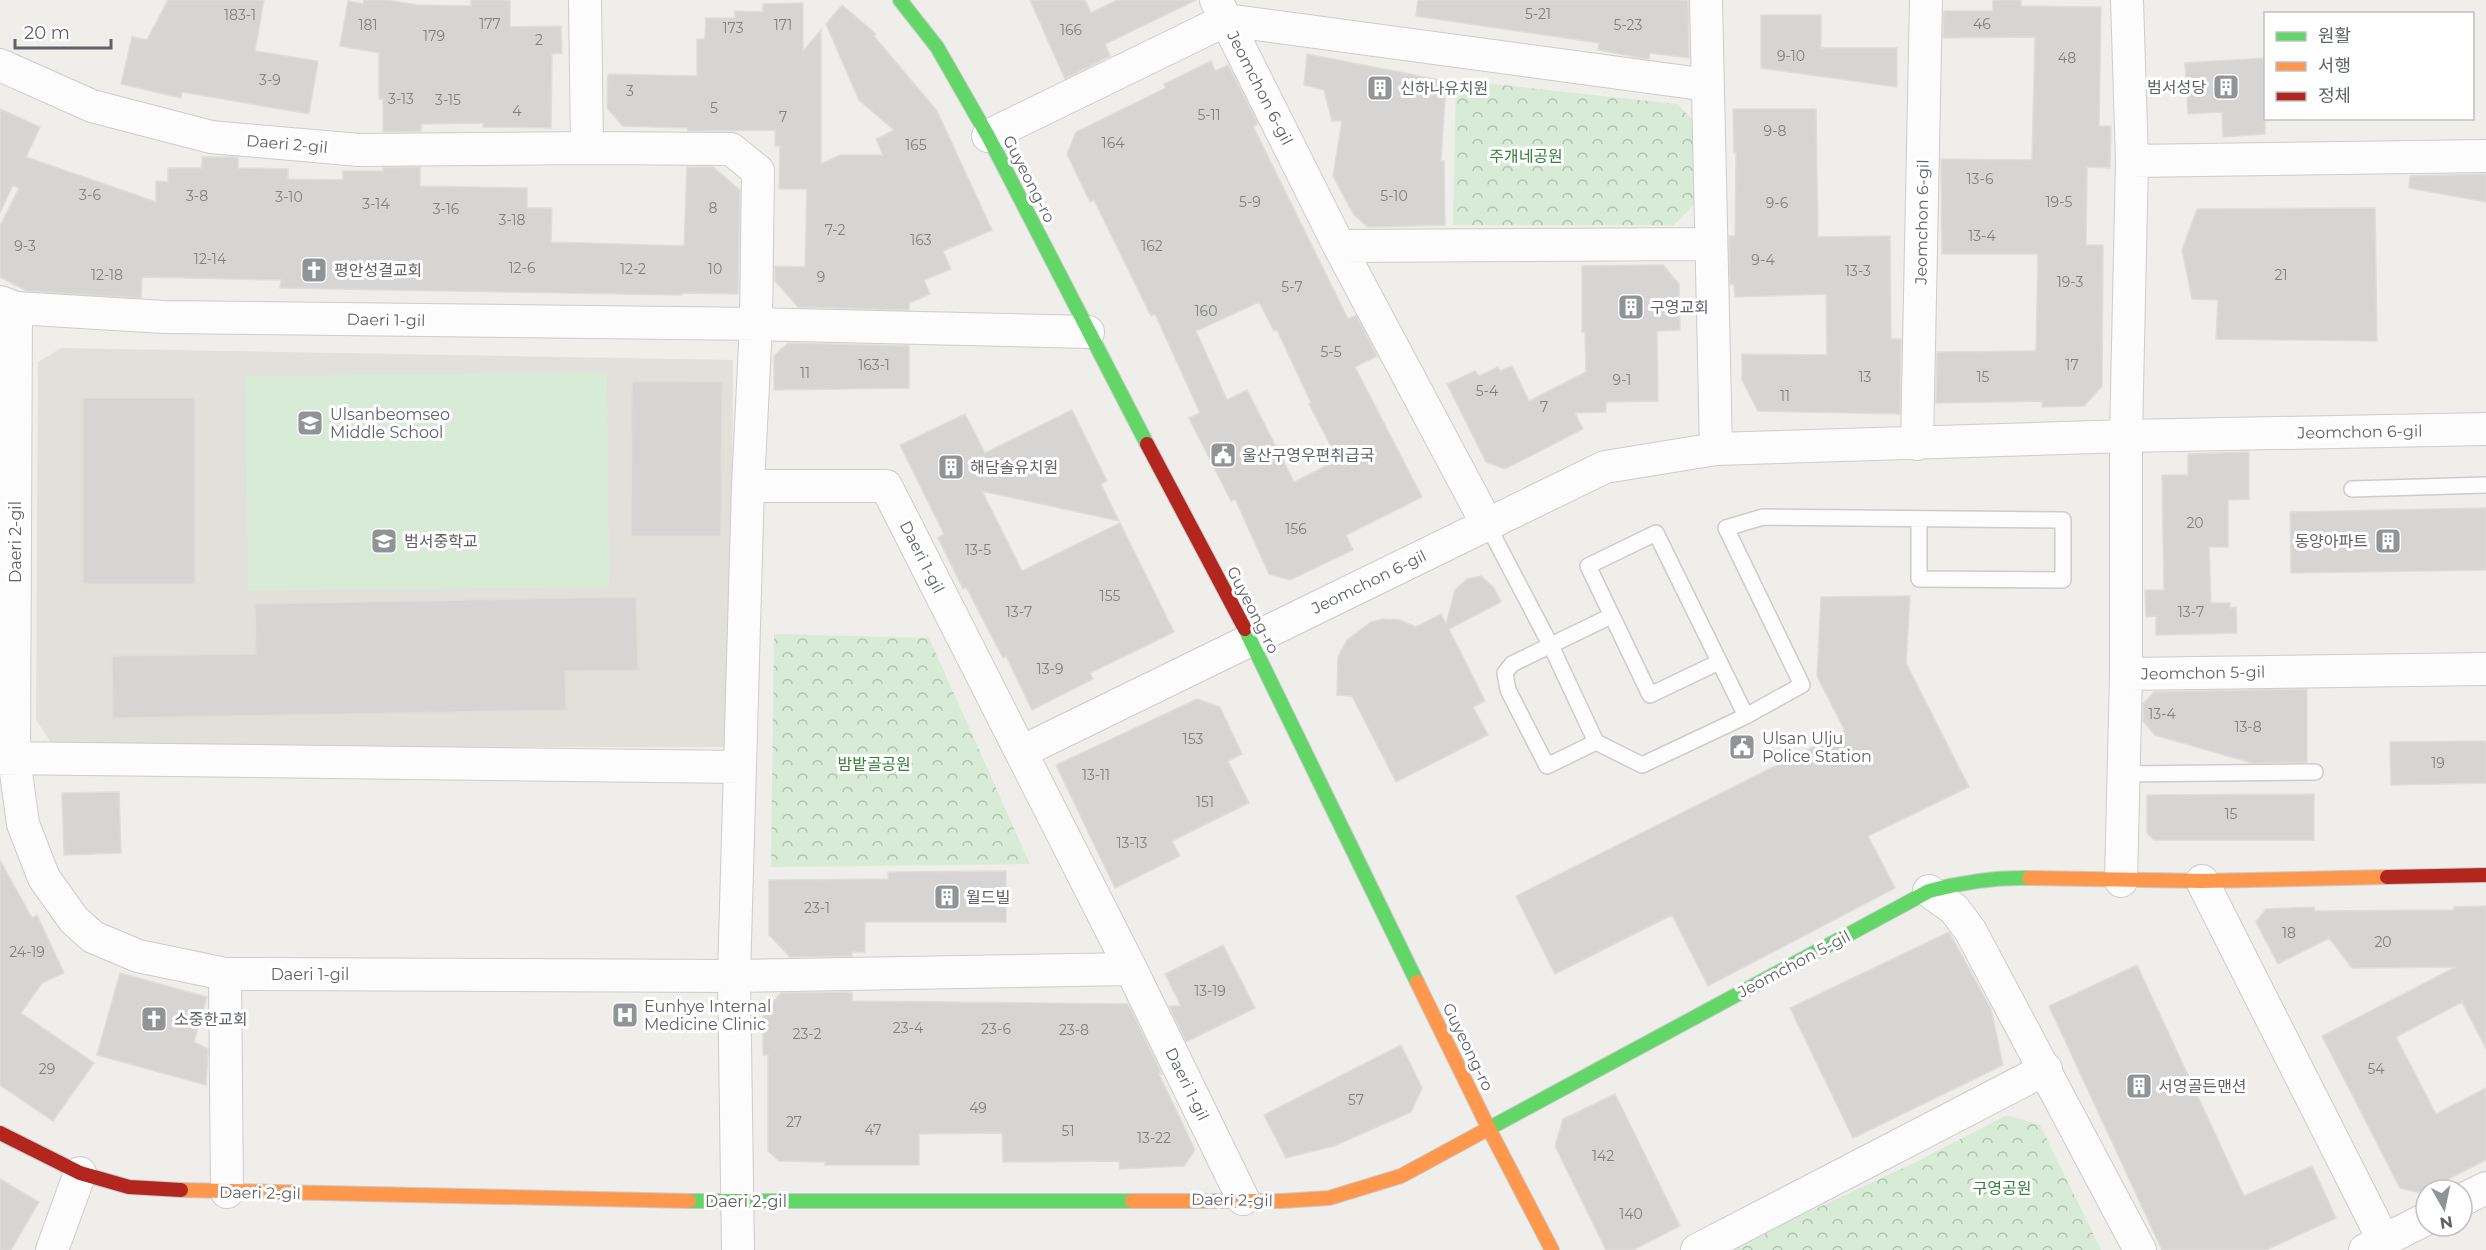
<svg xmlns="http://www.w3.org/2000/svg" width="2486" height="1250" font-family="Montserrat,'Noto Sans KR',sans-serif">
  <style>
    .education { fill: #e2e0da }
    .park { fill: url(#park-crowns) }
    .pitch { fill: #d8ebd6 }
    .building { fill: #d6d5d3; stroke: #deddd9; stroke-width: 1.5; fill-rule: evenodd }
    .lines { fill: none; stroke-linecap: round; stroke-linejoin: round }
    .lane-casing { stroke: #cbcccc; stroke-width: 18 }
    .street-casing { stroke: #cbcccc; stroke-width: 34 }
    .fast-casing { stroke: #cacacb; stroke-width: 16 }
    .slow-casing { stroke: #cacacb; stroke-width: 16 }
    .jam-casing { stroke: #cacacb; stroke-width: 16 }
    .lane { stroke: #fdfcfc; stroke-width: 15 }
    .street { stroke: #fdfcfc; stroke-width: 32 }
    .fast { stroke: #63d668; stroke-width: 14 }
    .slow { stroke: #ff974d; stroke-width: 14 }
    .jam { stroke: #b3261e; stroke-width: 14 }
    .labels { text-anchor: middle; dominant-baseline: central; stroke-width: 6; stroke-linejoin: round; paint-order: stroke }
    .number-label { font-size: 14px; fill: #7e8184 }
    .poi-label { font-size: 16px; fill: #5f6368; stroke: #fff; text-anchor: start }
    .street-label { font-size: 16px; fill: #5f6368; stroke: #fff }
    .park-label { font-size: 16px; fill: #348238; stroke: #fff }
  </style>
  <defs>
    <pattern id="park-crowns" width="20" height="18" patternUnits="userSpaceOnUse" patternTransform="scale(1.5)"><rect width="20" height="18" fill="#d8ebd6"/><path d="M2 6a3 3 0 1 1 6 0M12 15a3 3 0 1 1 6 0" fill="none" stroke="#b2c2b1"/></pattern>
  </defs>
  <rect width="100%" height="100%" fill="#efeeea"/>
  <path class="education" d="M 61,348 L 733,360 L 730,747 L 54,747 L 36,720 L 38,362 Z"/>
  <path class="park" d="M 1456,80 L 1677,104 L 1698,125 L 1694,205 L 1674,225 L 1453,225 Z
    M 774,634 L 929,638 L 1030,864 L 771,867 Z
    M 2007,1115 L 2040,1125 L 2101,1250 L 1727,1250 L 1916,1162 Z"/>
  <path class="pitch" d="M 607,373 L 609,587 L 248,591 L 246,376 Z"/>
  <path class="building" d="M 168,0 L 264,0 L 255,51 L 318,61 L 309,114 L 182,92 L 181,98 L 121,84 L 132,37 L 147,40 Z
    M 364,0 L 387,0 L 417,5 L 471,6 L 471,0 L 510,0 L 510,27 L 561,26 L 562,53 L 552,54 L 551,128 L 483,127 L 483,123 L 421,124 L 421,131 L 383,132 L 383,99 L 379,99 L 379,53 L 340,46 L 348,1 L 363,4 Z
    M 1030,0 L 1085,0 L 1091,13 L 1117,0 L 1196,0 L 1105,44 L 1110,56 L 1065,79 Z
    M 1418,0 L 1688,0 L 1689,58 L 1650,53 L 1649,59 L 1641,58 L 1598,50 L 1599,43 L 1416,16 Z
    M 1993,0 L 2021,0 L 2021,6 L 2101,7 L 2099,126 L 2111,126 L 2110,168 L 2087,167 L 2086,245 L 2103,245 L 2102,386 L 2084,406 L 2042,407 L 2042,401 L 1936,403 L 1937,352 L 2036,351 L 2038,254 L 1942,254 L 1941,159 L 2032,160 L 2035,37 L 1943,38 L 1944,11 L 1993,11 Z
    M 803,3 L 803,51 L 821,30 L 821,164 L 840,155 L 883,155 L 876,139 L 894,130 L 859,100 L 826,24 L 842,5 L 876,34 L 874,36 L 937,111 L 992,230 L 943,251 L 951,269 L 924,280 L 930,294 L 909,303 L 909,310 L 798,307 L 775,281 L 775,266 L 805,267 L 807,189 L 779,189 L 780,146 L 775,146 L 775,130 L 688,131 L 687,128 L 623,126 L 607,108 L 608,74 L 697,76 L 697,39 L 705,39 L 706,18 L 735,18 L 735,11 L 763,12 L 763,4 Z
    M 1761,15 L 1821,15 L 1821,48 L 1897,48 L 1897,87 L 1761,68 Z
    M 1307,54 L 1446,81 L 1441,161 L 1444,161 L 1445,225 L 1368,227 L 1354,215 L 1333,176 L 1342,121 L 1332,121 L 1324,90 L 1304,85 Z
    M 2265,58 L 2265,134 L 2223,137 L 2222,112 L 2188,114 L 2185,63 Z
    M 1211,61 L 1215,71 L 1228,65 L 1258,124 L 1253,126 L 1348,319 L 1356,315 L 1377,356 L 1355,367 L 1422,497 L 1346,535 L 1353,550 L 1290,580 L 1269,574 L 1235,499 L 1231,501 L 1189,418 L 1200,413 L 1155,314 L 1151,316 L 1094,200 L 1090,202 L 1067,154 L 1076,132 L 1166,88 L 1164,84 ZM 1259,302 L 1274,331 L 1277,330 L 1311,403 L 1309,404 L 1338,460 L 1294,482 L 1247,390 L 1227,400 L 1196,331 Z
    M 0,109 L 40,127 L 26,157 L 156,202 L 156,181 L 168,182 L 168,168 L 202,168 L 202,157 L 238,157 L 238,168 L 288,169 L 288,179 L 343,180 L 343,171 L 383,171 L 383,168 L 420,167 L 420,186 L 527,188 L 527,208 L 552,208 L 551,242 L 684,246 L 687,167 L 713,167 L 740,190 L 738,294 L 682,293 L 682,295 L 280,288 L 281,280 L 142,277 L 141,298 L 27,291 L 0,277 L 0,226 L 19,188 L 13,185 L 0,213 Z
    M 1733,109 L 1816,109 L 1818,237 L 1890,236 L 1891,339 L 1901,339 L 1900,414 L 1758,411 L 1742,380 L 1742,354 L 1827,355 L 1826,294 L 1735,297 L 1734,284 L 1730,284 L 1729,236 L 1735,236 L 1736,153 L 1734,153 Z
    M 2486,174 L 2486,202 L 2409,188 L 2410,176 Z
    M 2375,208 L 2377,341 L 2216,339 L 2218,300 L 2192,299 L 2182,250 L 2197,209 Z
    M 1663,265 L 1679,284 L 1680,330 L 1657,331 L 1658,401 L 1606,402 L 1606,412 L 1575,413 L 1583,429 L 1505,469 L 1486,462 L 1447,384 L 1475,371 L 1479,376 L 1498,367 L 1500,371 L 1512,366 L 1529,401 L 1586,372 L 1585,332 L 1582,332 L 1582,266 Z
    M 788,343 L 909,346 L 909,388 L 774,390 L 774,356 Z
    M 632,381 L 722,382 L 721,536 L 631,536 Z
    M 83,398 L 195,398 L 195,584 L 83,584 Z
    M 1072,410 L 1107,481 L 1101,484 L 1119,521 L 982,491 L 1022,571 L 1120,523 L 1174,632 L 1090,673 L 1093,679 L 1032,710 L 1006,656 L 1003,658 L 966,587 L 963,589 L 938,538 L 944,534 L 900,445 L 965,414 L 985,453 Z
    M 2249,452 L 2249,499 L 2228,500 L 2228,547 L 2209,547 L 2211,603 L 2230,603 L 2230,608 L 2236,607 L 2237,633 L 2156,635 L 2156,616 L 2146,617 L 2145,590 L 2164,590 L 2162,475 L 2188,475 L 2188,454 Z
    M 2486,508 L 2486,570 L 2291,573 L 2290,512 Z
    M 1481,576 L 1494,588 L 1501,602 L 1449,629 L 1485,701 L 1473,707 L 1488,735 L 1396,782 L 1352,696 L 1337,695 L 1338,657 L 1347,640 L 1371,622 L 1384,619 L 1400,620 L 1416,627 L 1441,614 L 1446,624 L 1455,590 L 1467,579 Z
    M 1910,596 L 1906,663 L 1969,787 L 1868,836 L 1895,888 L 1708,986 L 1672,915 L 1555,974 L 1516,896 L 1845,731 L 1817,676 L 1821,597 Z
    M 636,597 L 638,670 L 565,671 L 566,710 L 113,718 L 112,656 L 256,654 L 255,604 Z
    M 2307,689 L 2307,762 L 2252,763 L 2155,735 L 2143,721 L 2143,704 L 2154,692 Z
    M 1197,699 L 1220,707 L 1242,754 L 1228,761 L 1249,803 L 1172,841 L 1180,856 L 1115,888 L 1056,765 Z
    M 2486,741 L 2486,783 L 2391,785 L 2390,742 Z
    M 119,792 L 121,853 L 64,855 L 62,793 Z
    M 2314,794 L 2314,840 L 2154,840 L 2147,833 L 2147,795 Z
    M 0,860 L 32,918 L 37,915 L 64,973 L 42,983 L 21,1013 L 94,1063 L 53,1121 L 0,1085 Z
    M 1006,871 L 1006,922 L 865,922 L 865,952 L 852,952 L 852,956 L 790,957 L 769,935 L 769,880 L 888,879 L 888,872 Z
    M 2486,906 L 2486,1049 L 2462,1002 L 2396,1037 L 2436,1114 L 2486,1088 L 2486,1160 L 2421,1193 L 2400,1188 L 2322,1036 L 2456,967 L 2352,968 L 2329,938 L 2278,964 L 2256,922 L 2266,909 L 2314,907 L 2315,911 L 2454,910 L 2454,907 Z
    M 1949,932 L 1991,1009 L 2003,1065 L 1853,1138 L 1790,1008 Z
    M 1223,945 L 1255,1008 L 1186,1042 L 1169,1006 L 1181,1006 L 1165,974 Z
    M 2137,965 L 2244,1196 L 2312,1166 L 2336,1218 L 2266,1250 L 2162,1250 L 2049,1006 Z
    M 120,973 L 207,997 L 194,1042 L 208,1049 L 206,1085 L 97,1055 Z
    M 852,992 L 852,1001 L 1128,1004 L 1162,1074 L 1159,1074 L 1195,1150 L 1184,1166 L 1120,1169 L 1119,1161 L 1003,1162 L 1002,1133 L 919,1134 L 919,1165 L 825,1165 L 825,1162 L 779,1161 L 768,1151 L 768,1055 L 763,1055 L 763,1013 L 781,993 Z
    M 1401,1045 L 1422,1088 L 1411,1112 L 1334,1146 L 1286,1158 L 1264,1115 Z
    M 1615,1094 L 1680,1226 L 1633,1250 L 1606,1250 L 1555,1146 L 1563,1119 Z
    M 0,1179 L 39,1202 L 11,1250 L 0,1250 Z"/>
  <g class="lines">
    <defs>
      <path id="lane" d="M 2352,489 L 2486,485
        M 1487,524 L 1551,646 L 1596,742 L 1642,765 L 1746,716 L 1656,533 L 1588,566 L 1650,695 L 1719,662
        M 1746,716 L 1802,685 L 1726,528 L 1763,517 L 2063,520 L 2063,580 L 1919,579 L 1919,520
        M 1596,742 L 1547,766 L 1508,690 L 1505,673 L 1512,664 L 1611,616
        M 2124,774 L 2315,772"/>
      <path id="street" d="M 585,0 L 587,148 L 731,149 L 758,171 L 756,324 L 748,486 L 734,976 L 738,1250
        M 1216,0 L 1339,246 L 1487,524
        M 1706,0 L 1716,449
        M 1226,20 L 1708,85
        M 0,65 L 92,106 L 211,137 L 359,150 L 587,148
        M 988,136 L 1226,20
        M 2132,161 L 2486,156
        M 1339,246 L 1711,244
        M 0,302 L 16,308 L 164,317 L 756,324 L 1088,332
        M 16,308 L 14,758 L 23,824 L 44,878 L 74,920 L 93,937 L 138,956 L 225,974 L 734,976 L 1131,969
        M 1917,444 L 1926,0
        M 748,486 L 886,486 L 1131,969 L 1243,1199
        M 2126,674 L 2486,669
        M 1021,752 L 1605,467 L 1716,449 L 2126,436 L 2486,429
        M 0,758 L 740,767
        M 2121,881 L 2126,674 L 2126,436 L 2132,161 L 2127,0
        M 2202,881 L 2384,1241
        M 1929,891 L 1954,909 L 1970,930 L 2140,1250
        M 225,974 L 227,1192
        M 2462,1200 L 2486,1188
        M 52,1250 L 80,1173
        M 1697,1250 L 2046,1069
        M 2365,1250 L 2426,1219"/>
      <path id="fast" d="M 900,0 L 937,47 L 988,136 L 1147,444
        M 1245,629 L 1417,982
        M 1484,1131 L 1929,891 C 1962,882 1995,877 2029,878
        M 689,1201 L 1132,1201"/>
      <path id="slow" d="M 2029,878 L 2202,881 L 2387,877
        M 1417,982 L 1489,1129 L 1552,1250
        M 181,1190 L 689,1201
        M 1132,1201 L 1282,1201 L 1329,1198 L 1401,1176 L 1484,1131"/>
      <path id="jam" d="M 1147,444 L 1245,629
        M 2387,877 L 2486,875
        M 0,1133 L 80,1173 L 129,1187 L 181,1190"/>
    </defs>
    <use href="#lane" class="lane-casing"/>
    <use href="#street" class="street-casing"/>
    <use href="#fast" class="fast-casing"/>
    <use href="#slow" class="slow-casing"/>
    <use href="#jam" class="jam-casing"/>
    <use href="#lane" class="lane"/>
    <use href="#street" class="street"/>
    <use href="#fast" class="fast"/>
    <use href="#slow" class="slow"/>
    <use href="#jam" class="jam"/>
  </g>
  <defs>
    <symbol id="building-square" viewBox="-11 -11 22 22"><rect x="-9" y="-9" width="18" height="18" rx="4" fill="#919496" stroke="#fff"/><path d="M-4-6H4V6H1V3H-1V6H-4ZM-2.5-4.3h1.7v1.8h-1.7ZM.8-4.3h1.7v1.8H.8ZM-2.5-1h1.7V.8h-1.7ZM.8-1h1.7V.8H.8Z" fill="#fff"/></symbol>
    <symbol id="church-square" viewBox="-11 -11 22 22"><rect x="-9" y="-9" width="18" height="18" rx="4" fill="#919496" stroke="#fff"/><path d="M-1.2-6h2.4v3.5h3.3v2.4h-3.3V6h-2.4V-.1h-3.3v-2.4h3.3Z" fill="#fff"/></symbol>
    <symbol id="school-square" viewBox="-11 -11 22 22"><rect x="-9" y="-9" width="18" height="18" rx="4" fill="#919496" stroke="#fff"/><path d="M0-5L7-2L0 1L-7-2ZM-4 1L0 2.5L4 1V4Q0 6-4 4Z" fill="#fff"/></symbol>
    <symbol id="civic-square" viewBox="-11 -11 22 22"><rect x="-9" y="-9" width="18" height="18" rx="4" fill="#919496" stroke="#fff"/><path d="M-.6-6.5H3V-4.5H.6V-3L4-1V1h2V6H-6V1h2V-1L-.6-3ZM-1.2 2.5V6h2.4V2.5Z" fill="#fff"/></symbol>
    <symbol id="hospital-square" viewBox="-11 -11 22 22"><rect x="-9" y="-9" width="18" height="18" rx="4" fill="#919496" stroke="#fff"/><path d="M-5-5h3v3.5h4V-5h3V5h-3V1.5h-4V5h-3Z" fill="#fff"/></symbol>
  </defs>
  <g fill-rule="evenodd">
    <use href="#building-square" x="2211" y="72" width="30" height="30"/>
    <use href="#building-square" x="1365" y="73" width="30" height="30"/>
    <use href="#church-square" x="299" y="255" width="30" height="30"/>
    <use href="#building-square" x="1616" y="292" width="30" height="30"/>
    <use href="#school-square" x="295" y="408" width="30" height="30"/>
    <use href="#civic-square" x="1208" y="440" width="30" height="30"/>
    <use href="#building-square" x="936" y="452" width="30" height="30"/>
    <use href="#school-square" x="369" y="526" width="30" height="30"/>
    <use href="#building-square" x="2373" y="526" width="30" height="30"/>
    <use href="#civic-square" x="1727" y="732" width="30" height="30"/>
    <use href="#building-square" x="932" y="882" width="30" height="30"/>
    <use href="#hospital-square" x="610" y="1000" width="30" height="30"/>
    <use href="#church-square" x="139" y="1004" width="30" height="30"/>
    <use href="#building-square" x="2124" y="1071" width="30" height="30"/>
  </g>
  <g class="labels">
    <g class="number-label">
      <text x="1538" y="14">5-21</text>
      <text x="240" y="15">183-1</text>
      <text x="490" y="24">177</text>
      <text x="1982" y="24">46</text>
      <text x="368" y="25">181</text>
      <text x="783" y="25">171</text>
      <text x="1628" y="25">5-23</text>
      <text x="733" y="28">173</text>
      <text x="1071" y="30">166</text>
      <text x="434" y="36">179</text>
      <text x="539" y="40">2</text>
      <text x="1791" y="56">9-10</text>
      <text x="2067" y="58">48</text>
      <text x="270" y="80">3-9</text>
      <text x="630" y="91">3</text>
      <text x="401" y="99">3-13</text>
      <text x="448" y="100">3-15</text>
      <text x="714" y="108">5</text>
      <text x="517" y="111">4</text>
      <text x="1209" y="115">5-11</text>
      <text x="783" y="117">7</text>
      <text x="1775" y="131">9-8</text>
      <text x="1113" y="143">164</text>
      <text x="916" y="145">165</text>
      <text x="1980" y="179">13-6</text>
      <text x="90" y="195">3-6</text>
      <text x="197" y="196">3-8</text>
      <text x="1394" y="196">5-10</text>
      <text x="289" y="197">3-10</text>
      <text x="1250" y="202">5-9</text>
      <text x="2059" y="202">19-5</text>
      <text x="1777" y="203">9-6</text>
      <text x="376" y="204">3-14</text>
      <text x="713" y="208">8</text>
      <text x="446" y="209">3-16</text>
      <text x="512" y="220">3-18</text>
      <text x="835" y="230">7-2</text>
      <text x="1982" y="236">13-4</text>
      <text x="921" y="240">163</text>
      <text x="25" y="246">9-3</text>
      <text x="1152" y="246">162</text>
      <text x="210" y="259">12-14</text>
      <text x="1763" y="260">9-4</text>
      <text x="522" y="268">12-6</text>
      <text x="633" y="269">12-2</text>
      <text x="715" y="269">10</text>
      <text x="1858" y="271">13-3</text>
      <text x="107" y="275">12-18</text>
      <text x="2281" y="275">21</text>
      <text x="821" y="277">9</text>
      <text x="2070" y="282">19-3</text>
      <text x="1292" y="287">5-7</text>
      <text x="1206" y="311">160</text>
      <text x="1331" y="352">5-5</text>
      <text x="874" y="365">163-1</text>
      <text x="2072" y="365">17</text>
      <text x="805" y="373">11</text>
      <text x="1865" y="377">13</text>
      <text x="1983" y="377">15</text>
      <text x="1622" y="380">9-1</text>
      <text x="1487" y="391">5-4</text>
      <text x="1785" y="396">11</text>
      <text x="1544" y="407">7</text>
      <text x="2195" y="523">20</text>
      <text x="1296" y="529">156</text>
      <text x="978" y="550">13-5</text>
      <text x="1110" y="596">155</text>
      <text x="1019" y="612">13-7</text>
      <text x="2191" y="612">13-7</text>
      <text x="1050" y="669">13-9</text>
      <text x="2162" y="714">13-4</text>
      <text x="2248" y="727">13-8</text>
      <text x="1193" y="739">153</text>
      <text x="2438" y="763">19</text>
      <text x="1096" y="775">13-11</text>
      <text x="1205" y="802">151</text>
      <text x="2231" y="814">15</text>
      <text x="1132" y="843">13-13</text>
      <text x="817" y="908">23-1</text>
      <text x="2289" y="933">18</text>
      <text x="2383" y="942">20</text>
      <text x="27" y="952">24-19</text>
      <text x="1210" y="991">13-19</text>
      <text x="908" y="1028">23-4</text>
      <text x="996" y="1029">23-6</text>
      <text x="1074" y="1030">23-8</text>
      <text x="807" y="1034">23-2</text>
      <text x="47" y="1069">29</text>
      <text x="2376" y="1069">54</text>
      <text x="1356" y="1100">57</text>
      <text x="978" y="1108">49</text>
      <text x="794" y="1122">27</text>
      <text x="873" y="1130">47</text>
      <text x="1068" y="1131">51</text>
      <text x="1154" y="1138">13-22</text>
      <text x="1603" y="1156">142</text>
      <text x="1631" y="1214">140</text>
    </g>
    <g class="poi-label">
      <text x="2206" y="87" text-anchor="end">범서성당</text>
      <text x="1400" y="88">신하나유치원</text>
      <text x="334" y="270">평안성결교회</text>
      <text x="1650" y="307">구영교회</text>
      <text x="330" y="414">Ulsanbeomseo<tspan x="330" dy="18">Middle School</tspan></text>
      <text x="1242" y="455">울산구영우편취급국</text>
      <text x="970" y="467">해담솔유치원</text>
      <text x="404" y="541">범서중학교</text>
      <text x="2368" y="541" text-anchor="end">동양아파트</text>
      <text x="1762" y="738">Ulsan Ulju<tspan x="1762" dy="18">Police Station</tspan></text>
      <text x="966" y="897">월드빌</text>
      <text x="644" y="1006">Eunhye Internal<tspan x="644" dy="18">Medicine Clinic</tspan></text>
      <text x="174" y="1019">소중한교회</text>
      <text x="2158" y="1086">서영골든맨션</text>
    </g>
    <g class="street-label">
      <text transform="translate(1260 88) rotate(63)">Jeomchon 6-gil</text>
      <text transform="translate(287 144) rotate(5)">Daeri 2-gil</text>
      <text transform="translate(1029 179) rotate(63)">Guyeong-ro</text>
      <text transform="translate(1922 222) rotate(-89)">Jeomchon 6-gil</text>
      <text transform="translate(386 320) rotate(1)">Daeri 1-gil</text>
      <text transform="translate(2360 432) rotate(-1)">Jeomchon 6-gil</text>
      <text transform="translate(15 542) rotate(-90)">Daeri 2-gil</text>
      <text transform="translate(922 557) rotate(63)">Daeri 1-gil</text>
      <text transform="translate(1369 582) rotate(-26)">Jeomchon 6-gil</text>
      <text transform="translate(1253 610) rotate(63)">Guyeong-ro</text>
      <text transform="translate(2203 673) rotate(-1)">Jeomchon 5-gil</text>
      <text transform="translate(1794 964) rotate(-28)">Jeomchon 5-gil</text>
      <text x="310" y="974">Daeri 1-gil</text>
      <text transform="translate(1468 1047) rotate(64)">Guyeong-ro</text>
      <text transform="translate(1187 1084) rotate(64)">Daeri 1-gil</text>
      <text transform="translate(260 1193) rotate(1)">Daeri 2-gil</text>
      <text transform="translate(1232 1200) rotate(1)">Daeri 2-gil</text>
      <text x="746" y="1201">Daeri 2-gil</text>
    </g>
    <g class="park-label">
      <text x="1526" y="156">주개네공원</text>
      <text x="874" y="764">밤밭골공원</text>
      <text x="2002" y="1188">구영공원</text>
    </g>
  </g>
  <rect x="2264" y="12" width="210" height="108" fill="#ffffff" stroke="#bfc1c3" stroke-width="1.5"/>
  <rect x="2276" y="32" width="30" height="9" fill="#63d668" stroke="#bfc1c3" stroke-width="1.5"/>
  <text x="2318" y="42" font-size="18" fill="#5f6368">원활</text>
  <rect x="2276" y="62" width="30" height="9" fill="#ff974d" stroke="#bfc1c3" stroke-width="1.5"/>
  <text x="2318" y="72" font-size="18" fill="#5f6368">서행</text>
  <rect x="2276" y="92" width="30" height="9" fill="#b3261e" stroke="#bfc1c3" stroke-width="1.5"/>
  <text x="2318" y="102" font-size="18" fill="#5f6368">정체</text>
  <g transform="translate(2444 1208) rotate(171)"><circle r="28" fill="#ffffff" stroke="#bfc1c3" stroke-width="1.5"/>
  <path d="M0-4.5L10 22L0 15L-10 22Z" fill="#919496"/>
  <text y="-9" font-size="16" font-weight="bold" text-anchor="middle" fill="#5f6368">N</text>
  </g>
  <path d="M15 39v9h96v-9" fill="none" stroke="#5f6368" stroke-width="3"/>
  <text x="24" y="39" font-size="18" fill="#5f6368" stroke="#ffffff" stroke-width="4.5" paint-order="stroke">20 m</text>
</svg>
